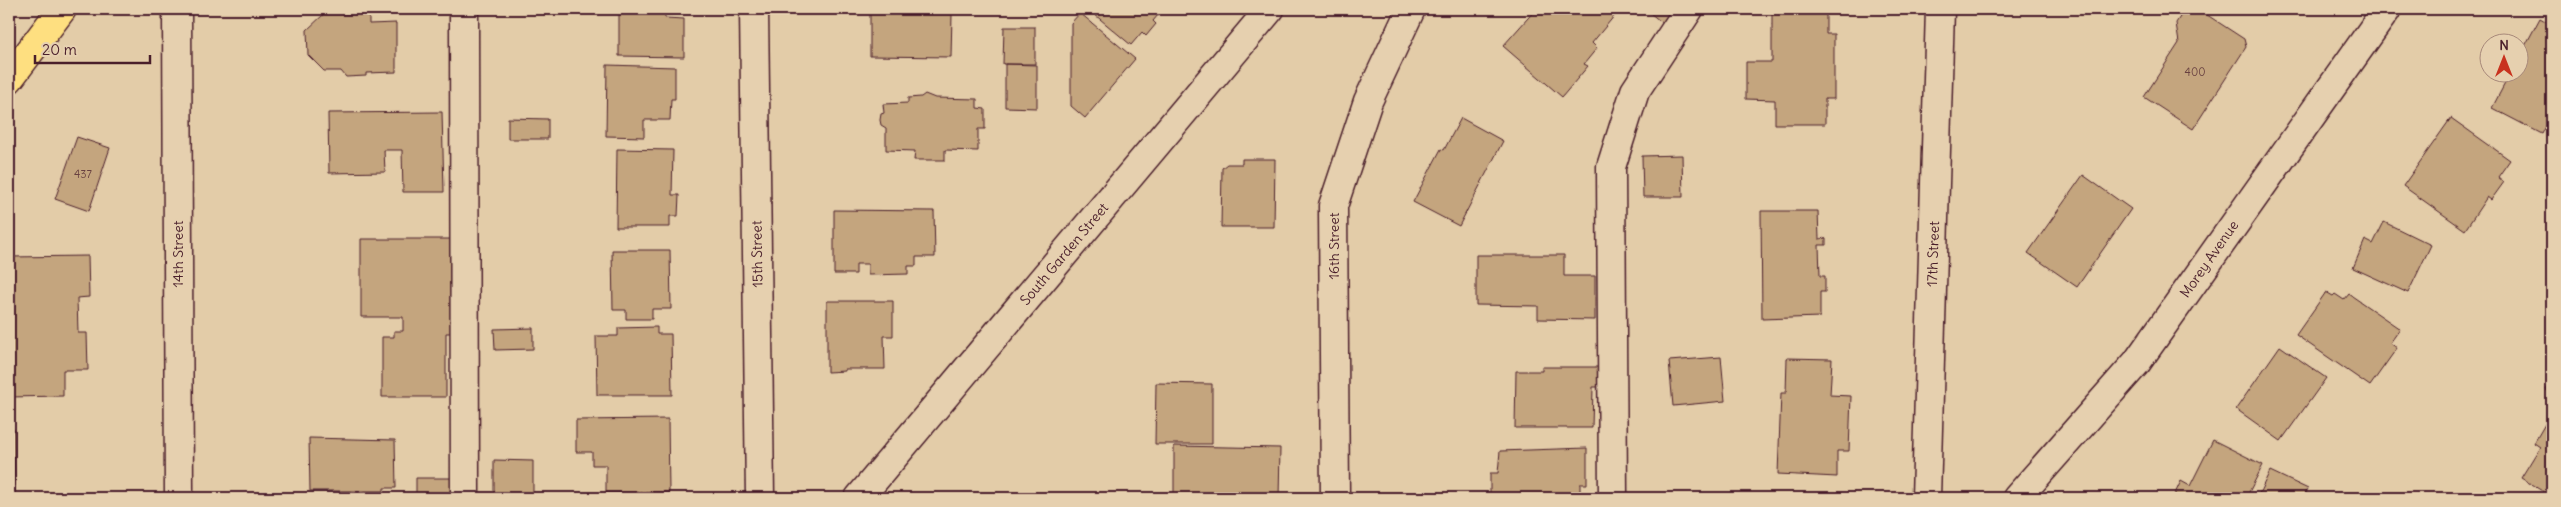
<svg xmlns="http://www.w3.org/2000/svg" width="2561" height="507" font-family="Delius,sans-serif">
  <style>
    .building { fill: #c4a57e; stroke: #4a1f2b }
    .lines { fill: none; stroke-linecap: round; stroke-linejoin: round }
    .minor-casing { stroke: #4a1f2b; stroke-width: 31 }
    .major-casing { stroke: #4a1f2b; stroke-width: 31 }
    .minor { stroke: #e6d0af; stroke-width: 28 }
    .major { stroke: #fedf80; stroke-width: 28 }
    .labels { text-anchor: middle; dominant-baseline: central; stroke-width: 4; stroke-linejoin: round; paint-order: stroke }
    .number-label { font-size: 11px; fill: #684040 }
    .street-label { font-size: 14px; fill: #4a1f2b; stroke: #e6d0af }
  </style>
  <rect width="100%" height="100%" fill="#e3cca8"/>
  <filter id="ink" filterUnits="userSpaceOnUse"><feTurbulence type="fractalNoise" baseFrequency=".02" numOctaves="2"/><feDisplacementMap in="SourceGraphic" scale="10" xChannelSelector="R" yChannelSelector="G"/><feConvolveMatrix kernelMatrix="1 2 1 2 8 2 1 2 1" color-interpolation-filters="sRGB"/></filter>
  <g filter="url(#ink)">
    <path class="building" d="M 619,9 L 665,9 L 665,18 L 684,19 L 684,57 L 619,56 Z
      M 1088,9 L 1163,9 L 1153,21 L 1156,24 L 1146,36 L 1142,32 L 1131,45 Z
      M 1536,9 L 1608,9 L 1615,15 L 1592,43 L 1597,48 L 1584,64 L 1588,66 L 1562,97 L 1503,46 Z
      M 1645,9 L 1677,9 L 1665,25 Z
      M 1772,9 L 1854,9 L 1854,12 L 1826,11 L 1826,34 L 1834,34 L 1834,99 L 1825,99 L 1825,124 L 1775,124 L 1775,100 L 1746,99 L 1746,62 L 1772,62 Z
      M 2185,9 L 2198,9 L 2244,39 L 2246,47 L 2193,129 L 2144,97 L 2179,43 L 2176,23 Z
      M 870,13 L 952,14 L 951,57 L 870,56 Z
      M 1080,13 L 1135,59 L 1085,118 L 1071,106 L 1071,23 Z
      M 324,14 L 369,14 L 369,24 L 396,23 L 396,72 L 366,73 L 366,76 L 346,77 L 341,71 L 324,71 L 308,55 L 307,30 Z
      M 2540,18 L 2552,25 L 2552,115 L 2542,134 L 2492,108 L 2511,72 L 2518,72 L 2518,59 Z
      M 1004,27 L 1035,27 L 1035,64 L 1003,64 Z
      M 1005,64 L 1037,65 L 1037,108 L 1005,107 Z
      M 607,65 L 675,67 L 675,99 L 671,99 L 670,120 L 644,120 L 644,137 L 606,136 Z
      M 925,94 L 935,98 L 977,99 L 977,108 L 985,109 L 985,129 L 978,129 L 978,151 L 945,150 L 945,160 L 914,160 L 915,151 L 886,150 L 886,128 L 881,125 L 880,120 L 881,114 L 884,113 L 883,104 L 908,103 L 908,98 L 921,97 Z
      M 442,112 L 444,192 L 403,192 L 402,150 L 384,150 L 385,172 L 329,173 L 328,113 Z
      M 508,118 L 548,119 L 548,139 L 508,139 Z
      M 1461,118 L 1503,141 L 1459,226 L 1413,202 L 1441,149 L 1444,150 Z
      M 2451,118 L 2510,160 L 2498,177 L 2504,182 L 2491,200 L 2487,197 L 2465,230 L 2403,186 Z
      M 77,137 L 110,148 L 89,211 L 55,199 Z
      M 617,149 L 673,150 L 672,195 L 679,195 L 678,216 L 670,216 L 670,227 L 616,227 Z
      M 1682,155 L 1683,197 L 1643,197 L 1642,156 Z
      M 1242,159 L 1275,159 L 1274,227 L 1221,227 L 1222,168 L 1227,164 L 1242,164 Z
      M 2083,175 L 2131,209 L 2077,287 L 2028,253 Z
      M 834,210 L 934,211 L 935,257 L 916,257 L 916,266 L 908,266 L 908,274 L 868,275 L 868,264 L 856,264 L 856,274 L 834,274 Z
      M 1761,211 L 1818,211 L 1819,239 L 1826,238 L 1826,245 L 1819,245 L 1820,276 L 1825,276 L 1825,292 L 1820,292 L 1820,317 L 1762,319 Z
      M 2384,222 L 2431,245 L 2408,293 L 2353,268 L 2365,240 L 2373,244 Z
      M 361,239 L 456,239 L 454,333 L 446,333 L 446,397 L 382,397 L 382,337 L 394,337 L 394,331 L 403,331 L 403,317 L 361,317 Z
      M 612,250 L 670,250 L 671,309 L 652,309 L 652,319 L 626,319 L 626,310 L 613,310 Z
      M 1476,255 L 1564,255 L 1564,276 L 1595,276 L 1595,320 L 1538,319 L 1538,306 L 1476,305 Z
      M 88,256 L 89,297 L 77,298 L 78,333 L 87,333 L 88,370 L 63,370 L 63,396 L 9,397 L 9,257 Z
      M 2326,292 L 2333,296 L 2335,294 L 2344,300 L 2349,294 L 2400,329 L 2390,343 L 2397,348 L 2370,386 L 2296,335 Z
      M 827,301 L 893,301 L 893,336 L 884,336 L 885,369 L 845,369 L 845,371 L 827,372 Z
      M 657,327 L 657,334 L 671,334 L 672,395 L 597,395 L 596,336 L 618,336 L 618,328 Z
      M 533,328 L 533,349 L 495,350 L 494,329 Z
      M 2280,346 L 2326,378 L 2281,441 L 2236,409 Z
      M 1721,357 L 1725,401 L 1673,406 L 1669,361 Z
      M 1787,358 L 1832,359 L 1830,395 L 1851,396 L 1849,451 L 1837,451 L 1837,477 L 1778,474 L 1781,393 L 1786,393 Z
      M 1542,367 L 1600,367 L 1600,387 L 1593,387 L 1592,428 L 1515,428 L 1516,371 L 1542,371 Z
      M 2552,379 L 2552,394 L 2546,390 Z
      M 1156,383 L 1212,384 L 1212,444 L 1155,444 Z
      M 2552,412 L 2552,497 L 2521,478 L 2540,447 L 2534,443 Z
      M 668,419 L 669,492 L 606,493 L 606,465 L 592,465 L 592,452 L 576,452 L 576,420 Z
      M 9,429 L 14,429 L 15,497 L 9,497 Z
      M 309,438 L 395,440 L 396,488 L 384,488 L 384,491 L 310,491 Z
      M 2213,440 L 2263,465 L 2246,498 L 2173,498 L 2181,481 L 2190,486 Z
      M 1174,446 L 1280,448 L 1279,498 L 1174,498 Z
      M 1587,448 L 1587,484 L 1580,484 L 1580,498 L 1490,498 L 1490,473 L 1498,473 L 1500,451 Z
      M 494,460 L 533,461 L 533,498 L 494,498 Z
      M 2270,471 L 2308,489 L 2303,498 L 2257,498 Z
      M 416,478 L 458,478 L 458,498 L 416,498 Z"/>
    <g class="lines">
      <defs>
        <path id="minor" d="M 177,9 L 179,498
          M 464,9 L 465,498
          M 754,9 L 760,498
          M 859,498 L 1270,9
          M 1335,498 L 1333,206 L 1368,101 L 1411,9
          M 1613,498 L 1611,167 L 1635,91 L 1689,9
          M 1926,498 L 1940,9
          M 2017,498 L 2137,362 L 2387,9"/>
        <path id="major" d="M 9,79 L 62,9"/>
      </defs>
      <use href="#minor" class="minor-casing"/>
      <use href="#major" class="major-casing"/>
      <use href="#minor" class="minor"/>
      <use href="#major" class="major"/>
    </g>
  </g>
  <g class="labels">
    <g class="number-label">
      <text x="2195" y="72">400</text>
      <text x="83" y="174">437</text>
    </g>
    <g class="street-label">
      <text transform="translate(1334 246) rotate(-90)">16th Street</text>
      <text transform="translate(178 254) rotate(-90)">14th Street</text>
      <text transform="translate(757 254) rotate(-91)">15th Street</text>
      <text transform="translate(1064 254) rotate(-50)">South Garden Street</text>
      <text transform="translate(1933 254) rotate(-88)">17th Street</text>
      <text transform="translate(2209 259) rotate(-55)">Morey Avenue</text>
    </g>
  </g>
  <rect width="2561" height="507" fill="none" stroke="#e6d0af" stroke-width="30"/>
  <rect x="15" y="15" width="2531" height="477" fill="none" stroke="#4a1f2b" stroke-width="2" filter="url(#ink)"/>
  <g transform="translate(2504 58)"><circle r="24" fill="#e6d0af" stroke="#a8897a"/>
  <path d="M0-4L9 19L0 12L-9 19Z" fill="#c8321e"/>
  <text y="-8" font-size="14" font-weight="bold" text-anchor="middle" fill="#4a1f2b">N</text>
  </g>
  <path d="M35 55v8h115v-8" fill="none" stroke="#4a1f2b" stroke-width="2.5"/>
  <text x="42" y="55" font-size="15" fill="#4a1f2b" stroke="#e6d0af" stroke-width="4" paint-order="stroke">20 m</text>
</svg>
